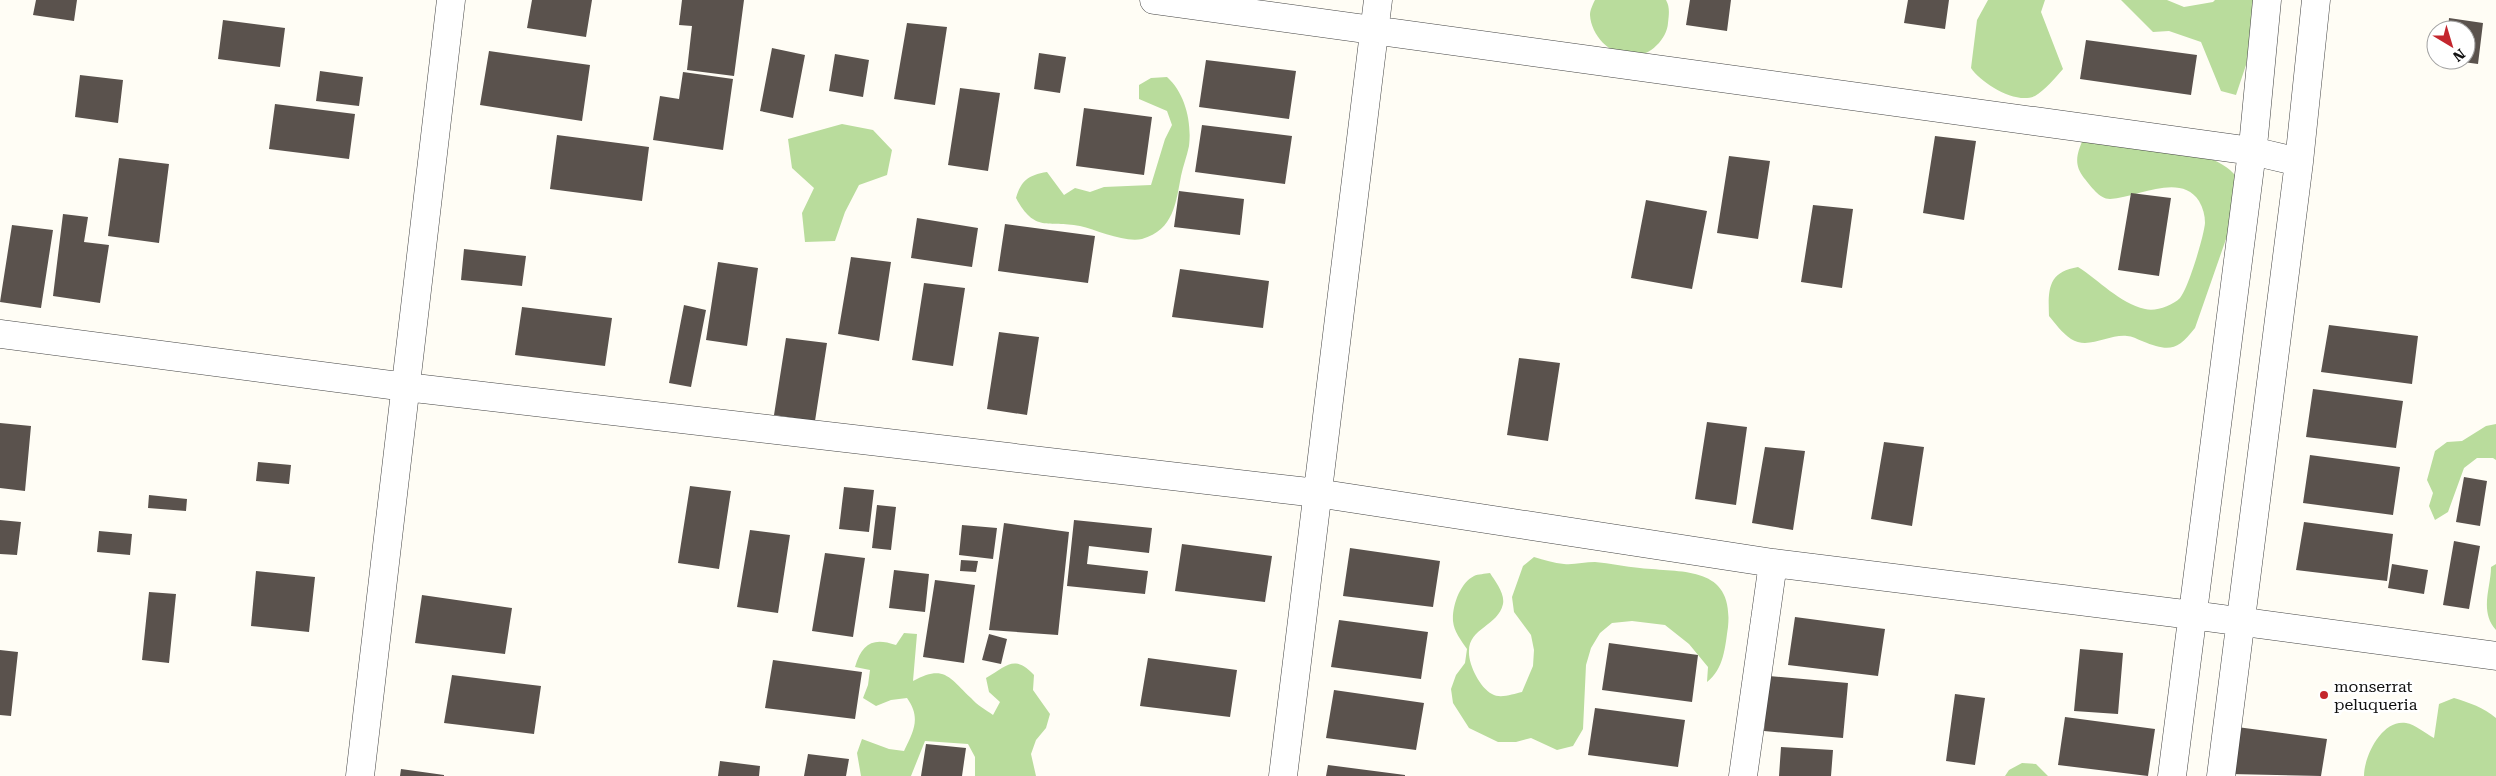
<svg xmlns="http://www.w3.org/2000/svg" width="2496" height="776" font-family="'Roboto Serif',serif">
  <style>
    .forest { fill: #b9dc9c }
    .building { fill: #5a524d }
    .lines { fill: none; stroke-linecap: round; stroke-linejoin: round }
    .minor-casing { stroke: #444; stroke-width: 29 }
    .minor { stroke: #fff; stroke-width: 28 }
    .poi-dot { fill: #c4262e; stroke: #fff; stroke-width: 2 }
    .labels { text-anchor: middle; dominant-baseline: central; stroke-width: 5; stroke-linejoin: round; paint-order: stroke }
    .poi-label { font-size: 16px; fill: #111; stroke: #fff; text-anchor: start }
  </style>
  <rect width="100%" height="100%" fill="#fffdf5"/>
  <path class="forest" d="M 1595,0 L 1666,0 C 1670,7 1669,14 1668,23 C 1667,40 1648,58 1630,56 C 1610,55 1591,35 1590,15 C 1590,10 1593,4 1595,0 Z
    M 1988,0 L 2045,0 L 2041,12 L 2063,69 C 2055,78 2045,90 2035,96 C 2016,105 1981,83 1971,68 L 1977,20 Z
    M 2121,0 L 2167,0 L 2184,7 L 2213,2 L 2215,0 L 2257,0 L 2246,65 L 2236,95 L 2221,91 L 2201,42 L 2169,31 L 2153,32 Z
    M 1167,77 C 1185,93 1192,122 1189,146 C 1187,156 1183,166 1181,176 C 1176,202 1174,230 1142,239 C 1125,243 1097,230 1080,226 C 1047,220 1035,233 1016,198 C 1021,181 1028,175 1047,172 L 1064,195 L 1075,188 L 1090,192 L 1104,187 L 1151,185 L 1165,139 L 1172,125 L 1167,111 L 1139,99 L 1139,85 L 1151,78 Z
    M 842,124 L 873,130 L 892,150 L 887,175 L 859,185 L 845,212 L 835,241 L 805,242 L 802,213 L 814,188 L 792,168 L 788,139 Z
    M 2084,137 C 2120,141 2225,145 2240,183 C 2241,187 2240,194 2240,199 L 2195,328 C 2177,351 2169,352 2142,341 C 2137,339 2132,336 2127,336 C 2109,334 2088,350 2071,339 C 2062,333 2055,323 2049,316 C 2048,289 2048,272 2078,267 C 2099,280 2119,303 2145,309 C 2155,312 2172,306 2180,298 C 2188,289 2204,236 2205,223 C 2205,215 2203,208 2199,201 C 2180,172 2137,198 2110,199 C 2099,199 2091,186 2084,178 C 2073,164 2077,153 2084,137 Z
    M 2496,424 L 2496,460 L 2493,458 L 2477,458 L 2464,468 L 2448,512 L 2435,520 L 2429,506 L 2433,493 L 2427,480 L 2435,451 L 2447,442 L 2462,441 L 2486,426 Z
    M 1534,557 C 1544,560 1554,563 1564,564 C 1574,565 1585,562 1595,562 C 1610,563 1625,567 1640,568 C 1683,573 1734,565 1728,627 C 1725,647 1724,669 1707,682 L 1708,667 L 1689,644 L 1665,625 L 1632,621 L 1612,623 L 1600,633 L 1591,648 L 1586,665 L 1583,729 L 1573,746 L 1557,750 L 1531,738 L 1516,742 L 1498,742 L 1469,728 L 1453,703 L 1451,689 L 1456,675 L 1465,663 L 1467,649 C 1461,640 1454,632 1453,621 C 1452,606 1460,583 1474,576 C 1478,574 1485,574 1490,573 C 1495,581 1505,593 1503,604 C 1498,626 1469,628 1469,651 C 1468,664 1480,688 1492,694 C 1500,699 1513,694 1522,692 L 1533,666 L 1534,650 L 1531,635 L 1514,612 L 1512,597 L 1523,566 Z
    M 2496,564 L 2496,630 C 2479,611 2491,588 2491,567 Z
    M 904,633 L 917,634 L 913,681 C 944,664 949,677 971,698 C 977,705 986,710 993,715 L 1000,702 L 989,692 L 986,678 C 1007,666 1014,654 1034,675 L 1033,690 L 1050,714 L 1046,728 L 1036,740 L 1031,754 L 1036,776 L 975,776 L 975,757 L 968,744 L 925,741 L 911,776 L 861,776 L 857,753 L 862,739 L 889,749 L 904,751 C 914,730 921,718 907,698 L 891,700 L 876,706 L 863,698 L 868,685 L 870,670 L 855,667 C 862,643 873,637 896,645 Z
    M 2454,698 C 2470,703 2483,707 2496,718 L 2496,776 L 2364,776 C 2364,756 2382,719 2406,723 C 2415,724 2426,734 2434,738 L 2439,704 Z
    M 2022,763 L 2036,764 L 2048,776 L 2005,776 L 2009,770 Z"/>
  <path class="building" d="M 36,0 L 77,0 L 74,21 L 33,15 Z
    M 532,0 L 592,0 L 586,37 L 527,28 Z
    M 682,0 L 744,0 L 734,76 L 687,70 L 692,26 L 679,25 Z
    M 1690,0 L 1731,0 L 1727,31 L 1686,25 Z
    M 1908,0 L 1949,0 L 1945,29 L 1904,23 Z
    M 2449,18 L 2483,23 L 2478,64 L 2456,61 L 2466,60 L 2466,30 L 2448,30 Z
    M 223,20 L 285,28 L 280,67 L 218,59 Z
    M 907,23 L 947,27 L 935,105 L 894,99 Z
    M 2086,40 L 2197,55 L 2191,95 L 2080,79 Z
    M 772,48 L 805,55 L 793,118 L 760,111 Z
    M 489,51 L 590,65 L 582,121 L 480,105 Z
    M 1039,53 L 1066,57 L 1060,93 L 1034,89 Z
    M 835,54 L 869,60 L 863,97 L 829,91 Z
    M 1206,60 L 1296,71 L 1289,119 L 1199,107 Z
    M 320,71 L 363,77 L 359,106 L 316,101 Z
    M 683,72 L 733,79 L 723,150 L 653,140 L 660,96 L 679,99 Z
    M 80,75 L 123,80 L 118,123 L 75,117 Z
    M 960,88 L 1000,93 L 988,171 L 948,165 Z
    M 275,104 L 355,114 L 349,159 L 269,149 Z
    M 1084,108 L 1152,117 L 1144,175 L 1076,166 Z
    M 1202,125 L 1292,136 L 1285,184 L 1195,172 Z
    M 557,135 L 649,147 L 642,201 L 550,189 Z
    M 1935,136 L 1976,141 L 1964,220 L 1923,213 Z
    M 1729,156 L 1770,161 L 1758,239 L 1717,233 Z
    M 119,158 L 169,164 L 159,243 L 108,236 Z
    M 1179,191 L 1244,199 L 1240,235 L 1174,227 Z
    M 2131,193 L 2171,198 L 2159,276 L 2118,270 Z
    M 1646,200 L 1707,211 L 1692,289 L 1631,278 Z
    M 1813,205 L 1853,209 L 1842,288 L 1801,282 Z
    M 63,214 L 88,217 L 84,242 L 109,245 L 100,303 L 53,296 Z
    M 917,218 L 978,228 L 972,267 L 911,258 Z
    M 1005,224 L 1095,236 L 1088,283 L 998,271 Z
    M 12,225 L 53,230 L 41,308 L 0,302 Z
    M 464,249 L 526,256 L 522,286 L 461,280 Z
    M 851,257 L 891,262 L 879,341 L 838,334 Z
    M 718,262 L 758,268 L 747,346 L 706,340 Z
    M 1180,269 L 1269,281 L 1263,328 L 1172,317 Z
    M 924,283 L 965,288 L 953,366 L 912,360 Z
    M 684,305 L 706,310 L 691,387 L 669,383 Z
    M 522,307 L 612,318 L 605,366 L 515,355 Z
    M 2329,325 L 2418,336 L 2412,384 L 2321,372 Z
    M 999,332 L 1039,337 L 1027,415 L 987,409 Z
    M 786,338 L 827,343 L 815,421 L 774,415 Z
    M 1519,358 L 1560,363 L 1548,441 L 1507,435 Z
    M 2313,389 L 2403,401 L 2396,448 L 2306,437 Z
    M 1707,422 L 1747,427 L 1736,505 L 1695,499 Z
    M 0,423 L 31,426 L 25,491 L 0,488 Z
    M 1884,442 L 1924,447 L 1912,526 L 1871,519 Z
    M 1765,447 L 1805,451 L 1793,530 L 1752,523 Z
    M 2310,455 L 2400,467 L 2393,515 L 2303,503 Z
    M 258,462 L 291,465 L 289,484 L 256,481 Z
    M 2464,477 L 2487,481 L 2480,526 L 2456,522 Z
    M 690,486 L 731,491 L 719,569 L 678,563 Z
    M 844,487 L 874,490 L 869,532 L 839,529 Z
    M 149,495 L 187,499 L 186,511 L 148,508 Z
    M 877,505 L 896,507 L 891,550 L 872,548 Z
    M 0,520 L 21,522 L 17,555 L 0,554 Z
    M 1074,520 L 1152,528 L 1149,553 L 1089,546 L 1087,564 L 1148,571 L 1145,594 L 1067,586 Z
    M 2304,522 L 2393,534 L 2387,581 L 2296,570 Z
    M 1004,523 L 1069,532 L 1058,635 L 989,630 Z
    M 962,525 L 997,528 L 993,559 L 959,555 Z
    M 750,530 L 790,535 L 778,613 L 737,607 Z
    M 99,531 L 132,534 L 130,555 L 97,552 Z
    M 2454,541 L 2480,546 L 2469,609 L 2443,605 Z
    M 1182,544 L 1272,556 L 1265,602 L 1175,591 Z
    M 1350,548 L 1440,561 L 1433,607 L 1343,596 Z
    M 825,553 L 865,558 L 853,637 L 812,631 Z
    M 961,560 L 978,561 L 976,572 L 960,571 Z
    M 2392,564 L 2428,570 L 2424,594 L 2388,588 Z
    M 894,570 L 929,574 L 925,612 L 889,608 Z
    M 256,571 L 315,577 L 309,632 L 251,626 Z
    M 935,580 L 975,585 L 964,663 L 923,657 Z
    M 149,592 L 176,594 L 169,663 L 142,660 Z
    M 422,595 L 512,608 L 505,654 L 415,643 Z
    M 1795,617 L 1885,629 L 1878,676 L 1788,665 Z
    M 1339,620 L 1428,632 L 1421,679 L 1331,667 Z
    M 989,634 L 1007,639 L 1001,664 L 982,660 Z
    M 1609,643 L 1698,655 L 1692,702 L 1602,690 Z
    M 2080,649 L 2123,653 L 2118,714 L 2074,711 Z
    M 0,650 L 18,652 L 11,716 L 0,715 Z
    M 1148,658 L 1237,670 L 1230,717 L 1140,706 Z
    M 773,660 L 862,672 L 855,719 L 765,708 Z
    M 452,675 L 541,686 L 534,734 L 444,723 Z
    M 1769,676 L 1848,683 L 1843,738 L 1764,731 Z
    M 1334,690 L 1424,703 L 1416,750 L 1326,738 Z
    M 1955,694 L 1985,698 L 1975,765 L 1946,761 Z
    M 1595,708 L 1685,720 L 1678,767 L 1588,755 Z
    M 2065,717 L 2155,729 L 2148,776 L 2058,765 Z
    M 2237,727 L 2327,739 L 2321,776 L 2230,774 Z
    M 926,744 L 966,748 L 962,776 L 921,776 Z
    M 1781,747 L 1833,750 L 1831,776 L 1779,776 Z
    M 808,754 L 849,759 L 846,776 L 804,776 Z
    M 720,761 L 760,766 L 759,776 L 718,776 Z
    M 1328,765 L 1405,775 L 1405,776 L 1326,776 Z
    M 401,769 L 444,775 L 444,776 L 400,776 Z"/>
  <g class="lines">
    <defs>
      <path id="minor" d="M 1154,0 L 2252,151 L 2299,162
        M 0,334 L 406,387 L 1317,493 L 1773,563 L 2192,615 L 2496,656
        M 360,776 L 451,0
        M 1283,776 L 1378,0
        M 1743,776 L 1773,563
        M 2172,776 L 2254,136 L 2267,0
        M 2221,776 L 2299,162 L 2316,0"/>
    </defs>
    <use href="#minor" class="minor-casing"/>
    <use href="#minor" class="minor"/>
  </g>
  <circle class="poi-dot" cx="2324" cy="695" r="5"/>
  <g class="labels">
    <g class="poi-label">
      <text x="2334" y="686">monserrat<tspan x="2334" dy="18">peluqueria</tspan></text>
    </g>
  </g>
  <g transform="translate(2451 45) rotate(142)"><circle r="24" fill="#ffffff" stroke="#a0a0a0"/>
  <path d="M0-4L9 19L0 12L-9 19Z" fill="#c4262e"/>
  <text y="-8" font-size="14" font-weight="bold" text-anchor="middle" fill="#111111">N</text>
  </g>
</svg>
